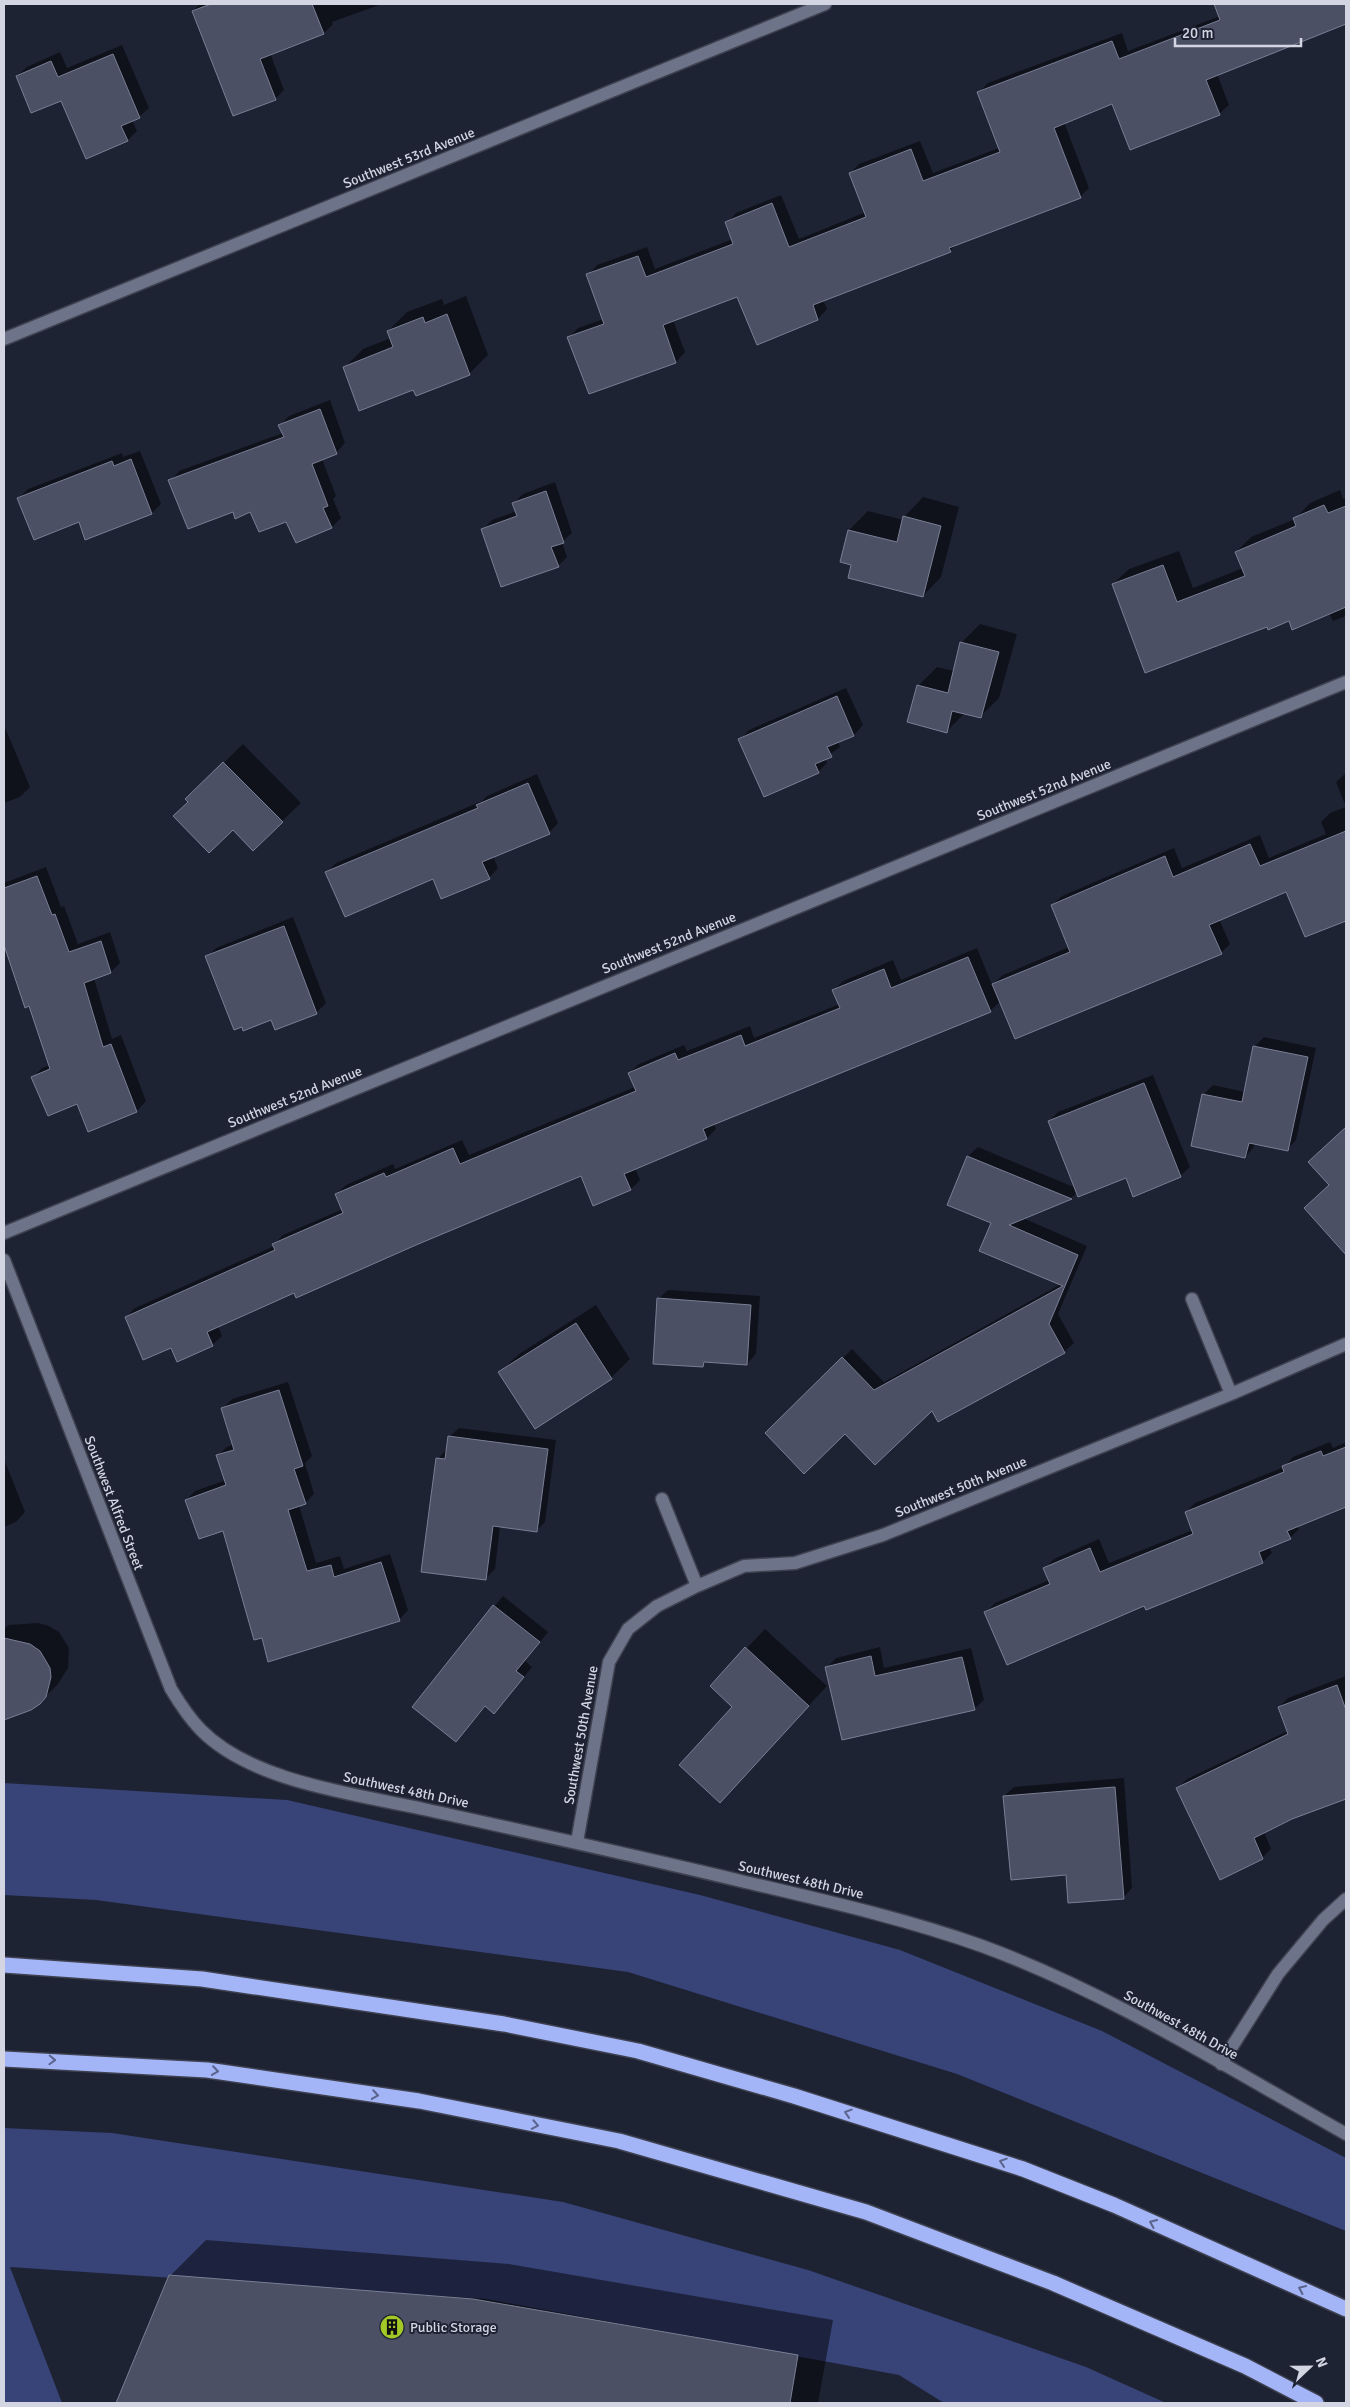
<svg xmlns="http://www.w3.org/2000/svg" width="1350" height="2407" font-family="Signika,sans-serif">
  <style>
    .green { fill: #384377 }
    .shadow { fill: #0007 }
    .building { fill: #4b5064; stroke: #797f95 }
    .lines { fill: none; stroke-linecap: round; stroke-linejoin: round }
    .minor-casing { stroke: #3e414f; stroke-width: 15 }
    .highway-casing { stroke: #3e414f; stroke-width: 18 }
    .minor { stroke: #6d7388; stroke-width: 12 }
    .highway { stroke: #a3b4f7; stroke-width: 15 }
    .oneway { stroke: #5a648c }
    .labels { text-anchor: middle; dominant-baseline: central; stroke-width: 4; stroke-linejoin: round; paint-order: stroke }
    .street-label { font-size: 14px; fill: #d3d6e2; stroke: #1e2334 }
    .poi-label { font-size: 14px; fill: #d3d6e2; stroke: #1e2334; text-anchor: start }
  </style>
  <rect width="100%" height="100%" fill="#1e2334"/>
  <path class="green" d="M 4,1783 L 287,1800 L 700,1895 L 900,1950 L 1102,2031 L 1346,2158 L 1346,2231 L 957,2074 L 628,1972 L 96,1900 L 4,1895 Z
    M 4,2128 L 112,2133 L 563,2202 L 808,2270 L 1086,2367 L 1166,2403 L 944,2403 L 899,2375 L 486,2299 L 10,2267 L 62,2403 L 4,2403 Z"/>
  <path class="shadow" d="M 200,4 L 382,4 L 332,22 L 333,24 L 324,33 L 270,53 L 284,90 L 275,99 L 193,11 Z
    M 1215,4 L 1346,4 L 1346,23 L 1217,74 L 1229,105 L 1219,114 L 1113,103 L 1064,122 L 1089,188 L 1080,197 L 958,243 L 950,251 L 823,300 L 827,309 L 818,319 L 757,343 L 738,295 L 673,320 L 685,352 L 676,362 L 589,392 L 569,337 L 578,328 L 604,319 L 588,275 L 597,265 L 647,247 L 655,269 L 733,239 L 727,223 L 736,213 L 781,195 L 799,239 L 866,212 L 850,173 L 859,164 L 920,141 L 933,173 L 999,148 L 979,92 L 988,83 L 1122,33 L 1128,51 L 1220,16 Z
    M 122,45 L 149,108 L 139,117 L 132,120 L 137,131 L 128,140 L 87,158 L 61,99 L 17,76 L 27,67 L 60,52 L 67,68 Z
    M 466,296 L 488,355 L 469,374 L 414,388 L 344,368 L 363,349 L 391,338 L 388,331 L 407,312 L 442,299 L 444,305 Z
    M 330,400 L 345,443 L 336,453 L 322,459 L 336,496 L 333,499 L 341,518 L 332,527 L 287,520 L 251,511 L 234,510 L 170,481 L 179,471 L 283,433 L 280,425 L 289,416 Z
    M 140,451 L 161,504 L 152,513 L 19,498 L 28,489 L 122,453 L 123,457 Z
    M 555,482 L 572,533 L 562,542 L 567,557 L 558,566 L 483,529 L 492,520 L 517,511 L 514,503 L 523,494 Z
    M 1340,490 L 1343,499 L 1346,498 L 1346,616 L 1333,621 L 1329,613 L 1267,626 L 1146,671 L 1113,584 L 1129,569 L 1179,551 L 1193,588 L 1243,568 L 1236,552 L 1251,537 L 1295,519 L 1310,503 Z
    M 923,497 L 959,507 L 941,577 L 923,596 L 841,561 L 849,530 L 868,511 L 904,520 L 905,516 Z
    M 980,624 L 1017,634 L 999,698 L 980,717 L 965,713 L 947,731 L 918,686 L 937,667 L 954,671 L 961,643 Z
    M 846,688 L 863,725 L 854,735 L 838,741 L 840,747 L 825,758 L 827,763 L 818,772 L 740,739 L 749,730 Z
    M 4,725 L 30,787 L 20,797 L 4,803 Z
    M 243,744 L 301,803 L 282,821 L 233,828 L 187,799 Z
    M 1346,773 L 1346,919 L 1305,936 L 1287,890 L 1219,919 L 1230,944 L 1221,953 L 1001,1001 L 990,1011 L 714,1124 L 716,1129 L 707,1138 L 635,1168 L 640,1180 L 631,1189 L 594,1204 L 581,1174 L 295,1291 L 218,1326 L 222,1336 L 212,1345 L 172,1346 L 126,1317 L 135,1308 L 274,1246 L 274,1244 L 283,1235 L 343,1209 L 336,1194 L 346,1185 L 393,1164 L 395,1169 L 462,1140 L 469,1155 L 635,1087 L 629,1073 L 639,1064 L 684,1045 L 687,1051 L 750,1026 L 754,1038 L 840,1004 L 834,990 L 843,981 L 893,960 L 901,980 L 977,948 L 992,985 L 1003,975 L 1069,947 L 1052,905 L 1062,896 L 1174,848 L 1182,868 L 1260,835 L 1269,858 L 1326,834 L 1321,822 L 1330,813 L 1346,807 L 1336,782 Z
    M 537,774 L 558,823 L 549,833 L 493,856 L 498,868 L 489,878 L 327,872 L 336,863 L 482,801 L 487,796 Z
    M 46,867 L 61,907 L 64,906 L 78,944 L 110,932 L 120,963 L 111,972 L 94,978 L 112,1039 L 121,1035 L 146,1101 L 137,1111 L 89,1131 L 78,1102 L 33,1077 L 42,1068 L 50,1065 L 30,1005 L 26,1006 L 4,941 L 4,932 L 7,928 L 4,917 L 4,883 Z
    M 293,917 L 326,1003 L 316,1013 L 275,1028 L 271,1018 L 207,957 L 216,948 Z
    M 1264,1037 L 1316,1048 L 1296,1140 L 1287,1150 L 1255,1143 L 1254,1147 L 1245,1157 L 1203,1095 L 1213,1085 L 1245,1092 L 1255,1046 Z
    M 1153,1075 L 1190,1167 L 1180,1176 L 1126,1176 L 1078,1192 L 1071,1198 L 1023,1218 L 1087,1246 L 1058,1314 L 1074,1343 L 1064,1352 L 938,1421 L 932,1409 L 845,1432 L 767,1433 L 852,1349 L 884,1382 L 1061,1284 L 993,1223 L 948,1204 L 968,1156 L 978,1147 L 1076,1188 L 1049,1121 L 1058,1112 Z
    M 1346,1128 L 1346,1251 L 1345,1252 L 1331,1185 L 1328,1145 Z
    M 668,1290 L 760,1296 L 756,1354 L 747,1364 L 707,1361 L 702,1366 L 658,1299 Z
    M 596,1305 L 630,1359 L 611,1378 L 500,1372 L 519,1354 Z
    M 288,1382 L 312,1456 L 305,1463 L 314,1494 L 305,1503 L 299,1505 L 316,1563 L 340,1556 L 344,1569 L 390,1554 L 408,1610 L 399,1620 L 263,1637 L 224,1529 L 186,1500 L 195,1491 L 226,1480 L 217,1456 L 227,1447 L 234,1444 L 222,1409 L 232,1399 Z
    M 459,1428 L 556,1440 L 545,1522 L 536,1531 L 500,1526 L 495,1569 L 485,1579 L 438,1459 L 447,1449 L 449,1437 Z
    M 1330,1442 L 1333,1448 L 1346,1442 L 1346,1506 L 1298,1526 L 1299,1529 L 1290,1538 L 1269,1547 L 1272,1553 L 1263,1562 L 1145,1605 L 986,1612 L 995,1603 L 1049,1580 L 1044,1569 L 1054,1559 L 1099,1539 L 1109,1563 L 1193,1530 L 1186,1512 L 1195,1503 L 1284,1467 L 1293,1457 Z
    M 4,1459 L 25,1512 L 16,1522 L 4,1527 Z
    M 503,1596 L 548,1632 L 525,1661 L 532,1667 L 503,1703 L 486,1706 L 456,1741 L 413,1706 Z
    M 38,1623 L 49,1626 L 59,1632 L 69,1648 L 68,1668 L 58,1684 L 39,1703 L 12,1712 L 4,1709 L 4,1629 L 8,1625 Z
    M 765,1629 L 827,1686 L 720,1801 L 733,1707 L 711,1686 Z
    M 880,1647 L 884,1668 L 971,1648 L 984,1700 L 974,1709 L 827,1667 L 836,1658 Z
    M 1346,1676 L 1346,1798 L 1292,1818 L 1264,1832 L 1271,1849 L 1262,1858 L 1178,1788 L 1187,1779 L 1288,1731 L 1279,1707 L 1288,1698 Z
    M 1124,1778 L 1132,1888 L 1123,1898 L 1067,1874 L 1004,1796 L 1014,1787 Z
    M 206,2240 L 509,2264 L 833,2320 L 818,2403 L 118,2403 L 170,2276 Z"/>
  <path class="building" d="M 211,4 L 312,4 L 324,34 L 260,59 L 276,100 L 233,116 L 192,11 Z
    M 1214,4 L 1346,4 L 1346,24 L 1206,80 L 1220,115 L 1130,150 L 1112,104 L 1054,128 L 1081,198 L 949,248 L 951,252 L 813,305 L 818,320 L 757,345 L 737,297 L 663,325 L 676,363 L 589,394 L 567,337 L 604,324 L 586,274 L 638,256 L 646,277 L 733,244 L 725,222 L 772,203 L 789,247 L 866,217 L 849,173 L 911,149 L 923,181 L 1000,152 L 977,92 L 1112,41 L 1119,59 L 1220,20 Z
    M 113,54 L 140,118 L 121,126 L 128,141 L 86,159 L 61,101 L 31,113 L 16,76 L 51,61 L 58,77 Z
    M 447,314 L 470,375 L 416,396 L 413,390 L 359,411 L 343,367 L 393,347 L 387,331 L 423,317 L 425,323 Z
    M 320,409 L 337,454 L 312,464 L 328,506 L 323,508 L 332,528 L 296,543 L 286,522 L 259,532 L 250,512 L 235,519 L 233,512 L 188,529 L 168,480 L 284,437 L 278,425 Z
    M 131,459 L 152,514 L 85,540 L 79,522 L 34,540 L 17,498 L 112,461 L 114,466 Z
    M 546,491 L 564,543 L 551,547 L 559,567 L 501,587 L 481,529 L 517,516 L 512,503 Z
    M 1324,505 L 1328,513 L 1346,506 L 1346,607 L 1292,630 L 1289,621 L 1268,630 L 1267,627 L 1145,673 L 1112,584 L 1163,565 L 1177,602 L 1245,576 L 1235,552 L 1296,526 L 1293,518 Z
    M 903,516 L 941,526 L 923,597 L 848,578 L 851,565 L 840,562 L 848,530 L 897,542 Z
    M 960,642 L 999,652 L 981,718 L 952,711 L 947,733 L 907,722 L 917,685 L 948,693 Z
    M 837,696 L 854,736 L 827,747 L 832,757 L 815,764 L 819,773 L 764,797 L 738,739 Z
    M 223,762 L 283,822 L 253,851 L 233,830 L 209,853 L 173,816 L 188,802 L 185,799 Z
    M 528,783 L 550,834 L 482,862 L 490,879 L 441,899 L 433,879 L 345,917 L 325,872 L 478,808 L 476,805 Z
    M 1346,831 L 1346,921 L 1305,937 L 1286,892 L 1209,925 L 1222,954 L 1015,1039 L 992,984 L 1070,952 L 1051,905 L 1165,856 L 1173,877 L 1250,844 L 1260,866 Z
    M 37,876 L 52,915 L 55,914 L 69,952 L 101,941 L 111,973 L 84,983 L 103,1047 L 111,1044 L 137,1112 L 88,1132 L 77,1104 L 48,1116 L 31,1077 L 50,1069 L 29,1006 L 25,1008 L 4,945 L 4,888 Z
    M 284,926 L 317,1014 L 275,1030 L 271,1020 L 243,1031 L 242,1027 L 234,1030 L 205,956 Z
    M 968,957 L 991,1012 L 703,1129 L 707,1139 L 624,1174 L 631,1190 L 593,1206 L 581,1176 L 416,1245 L 296,1298 L 294,1293 L 207,1332 L 213,1346 L 177,1362 L 171,1348 L 143,1360 L 125,1317 L 275,1250 L 272,1244 L 343,1213 L 335,1194 L 384,1173 L 386,1177 L 453,1148 L 460,1164 L 532,1134 L 636,1091 L 628,1073 L 675,1053 L 678,1060 L 741,1035 L 745,1046 L 840,1008 L 832,990 L 884,969 L 891,988 Z
    M 1253,1046 L 1308,1057 L 1288,1151 L 1249,1143 L 1245,1158 L 1191,1146 L 1202,1094 L 1242,1102 Z
    M 1144,1083 L 1181,1177 L 1133,1197 L 1126,1178 L 1078,1197 L 1048,1121 Z
    M 1346,1127 L 1346,1255 L 1304,1208 L 1329,1185 L 1308,1162 Z
    M 967,1156 L 1072,1199 L 1009,1225 L 1078,1255 L 1049,1324 L 1065,1353 L 938,1422 L 932,1411 L 875,1465 L 845,1434 L 804,1474 L 765,1433 L 842,1357 L 874,1390 L 1063,1286 L 979,1251 L 991,1223 L 947,1205 Z
    M 657,1298 L 751,1305 L 747,1365 L 704,1362 L 703,1367 L 653,1364 Z
    M 576,1323 L 612,1379 L 535,1429 L 498,1372 Z
    M 279,1390 L 303,1466 L 294,1469 L 306,1504 L 288,1510 L 307,1571 L 331,1565 L 334,1577 L 381,1562 L 400,1621 L 268,1662 L 262,1638 L 254,1640 L 223,1531 L 199,1539 L 185,1500 L 226,1485 L 216,1455 L 234,1450 L 221,1408 Z
    M 448,1436 L 548,1449 L 537,1532 L 493,1526 L 486,1580 L 421,1572 L 436,1458 L 445,1459 Z
    M 1346,1447 L 1346,1507 L 1287,1531 L 1291,1539 L 1259,1552 L 1263,1563 L 1146,1610 L 1144,1606 L 1007,1665 L 984,1612 L 1050,1584 L 1043,1568 L 1090,1548 L 1100,1572 L 1193,1534 L 1185,1512 L 1284,1472 L 1282,1466 L 1321,1451 L 1323,1456 Z
    M 493,1605 L 540,1642 L 516,1671 L 524,1677 L 494,1714 L 485,1706 L 456,1742 L 412,1707 Z
    M 4,1638 L 30,1644 L 40,1651 L 50,1668 L 51,1677 L 46,1697 L 40,1704 L 31,1710 L 4,1720 Z
    M 745,1647 L 809,1706 L 720,1803 L 679,1765 L 732,1707 L 710,1686 Z
    M 871,1656 L 875,1676 L 962,1657 L 975,1710 L 842,1740 L 825,1667 Z
    M 1337,1685 L 1346,1710 L 1346,1799 L 1292,1819 L 1254,1838 L 1263,1859 L 1220,1880 L 1176,1788 L 1288,1734 L 1278,1707 Z
    M 1115,1787 L 1124,1899 L 1068,1903 L 1066,1875 L 1011,1880 L 1003,1796 Z
    M 169,2275 L 473,2299 L 798,2355 L 790,2403 L 116,2403 Z"/>
  <g class="lines">
    <defs>
      <path id="minor" d="M 4,339 L 825,4
        M 4,1233 L 1346,682
        M 4,1260 L 171,1689 C 180,1704 189,1718 201,1730 C 253,1783 358,1794 428,1810 C 532,1833 637,1856 741,1881 C 822,1900 903,1918 982,1946 C 1110,1993 1228,2068 1346,2134
        M 1192,1299 L 1231,1394
        M 662,1499 L 697,1586
        M 577,1842 L 609,1662 L 628,1629 L 657,1606 L 697,1586 L 744,1566 L 795,1563 L 883,1535 L 1231,1394 L 1346,1344
        M 1221,2064 L 1278,1974 L 1323,1920 L 1346,1899"/>
      <path id="highway" d="M 4,1965 L 202,1979 L 504,2024 L 638,2051 L 794,2096 L 1023,2169 L 1114,2205 L 1346,2309
        M 4,2059 L 207,2070 L 419,2101 L 619,2141 L 866,2212 L 1053,2283 L 1245,2366 L 1316,2403"/>
    </defs>
    <use href="#minor" class="minor-casing"/>
    <use href="#highway" class="highway-casing"/>
    <use href="#minor" class="minor"/>
    <use href="#highway" class="highway"/>
  </g>
  <defs><path id="oneway-chevron" d="M-2-3.5L2.5 0L-2 3.5" fill="none" stroke-width="1.6" stroke-linecap="round" stroke-linejoin="round" transform="scale(1.25)"/></defs>
  <g class="oneway">
    <use href="#oneway-chevron" transform="translate(52 2060) rotate(2)"/>
    <use href="#oneway-chevron" transform="translate(215 2071) rotate(8)"/>
    <use href="#oneway-chevron" transform="translate(375 2095) rotate(9)"/>
    <use href="#oneway-chevron" transform="translate(848 2113) rotate(-162)"/>
    <use href="#oneway-chevron" transform="translate(535 2125) rotate(11)"/>
    <use href="#oneway-chevron" transform="translate(1003 2162) rotate(-162)"/>
    <use href="#oneway-chevron" transform="translate(1153 2223) rotate(-156)"/>
    <use href="#oneway-chevron" transform="translate(1302 2289) rotate(-155)"/>
  </g>
  <defs>
    <symbol id="building-disc" viewBox="-11 -11 22 22"><circle r="9.5" fill="#a2c928" stroke="#1e2334"/><path d="M-4-6H4V6H1V3H-1V6H-4ZM-2.5-4.3h1.7v1.8h-1.7ZM.8-4.3h1.7v1.8H.8ZM-2.5-1h1.7V.8h-1.7ZM.8-1h1.7V.8H.8Z" fill="#111"/></symbol>
  </defs>
  <g fill-rule="evenodd">
    <use href="#building-disc" x="378" y="2313" width="28" height="28"/>
  </g>
  <g class="labels">
    <g class="street-label">
      <text transform="translate(409 158) rotate(-22)">Southwest 53rd Avenue</text>
      <text transform="translate(1044 790) rotate(-22)">Southwest 52nd Avenue</text>
      <text transform="translate(669 943) rotate(-22)">Southwest 52nd Avenue</text>
      <text transform="translate(295 1097) rotate(-22)">Southwest 52nd Avenue</text>
      <text transform="translate(961 1487) rotate(-22)">Southwest 50th Avenue</text>
      <text transform="translate(114 1503) rotate(69)">Southwest Alfred Street</text>
      <text transform="translate(581 1735) rotate(-80)">Southwest 50th Avenue</text>
      <text transform="translate(406 1790) rotate(12)">Southwest 48th Drive</text>
      <text transform="translate(801 1880) rotate(13)">Southwest 48th Drive</text>
      <text transform="translate(1181 2025) rotate(29)">Southwest 48th Drive</text>
    </g>
    <g class="poi-label">
      <text x="410" y="2327">Public Storage</text>
    </g>
  </g>
  <rect width="1350" height="2407" fill="none" stroke="#d3d6e2" stroke-width="10"/>
  <g transform="translate(1310 2367) rotate(68)" stroke="#1e2334" stroke-width="4" paint-order="stroke">
  <path d="M0-4L9 19L0 12L-9 19Z" fill="#d3d6e2"/>
  <text y="-8" font-size="14" font-weight="bold" text-anchor="middle" fill="#d3d6e2">N</text>
  </g>
  <path d="M1175 38v8h126v-8" fill="none" stroke="#d3d6e2" stroke-width="2.5"/>
  <text x="1182" y="38" font-size="15" fill="#d3d6e2" stroke="#1e2334" stroke-width="4" paint-order="stroke">20 m</text>
</svg>
